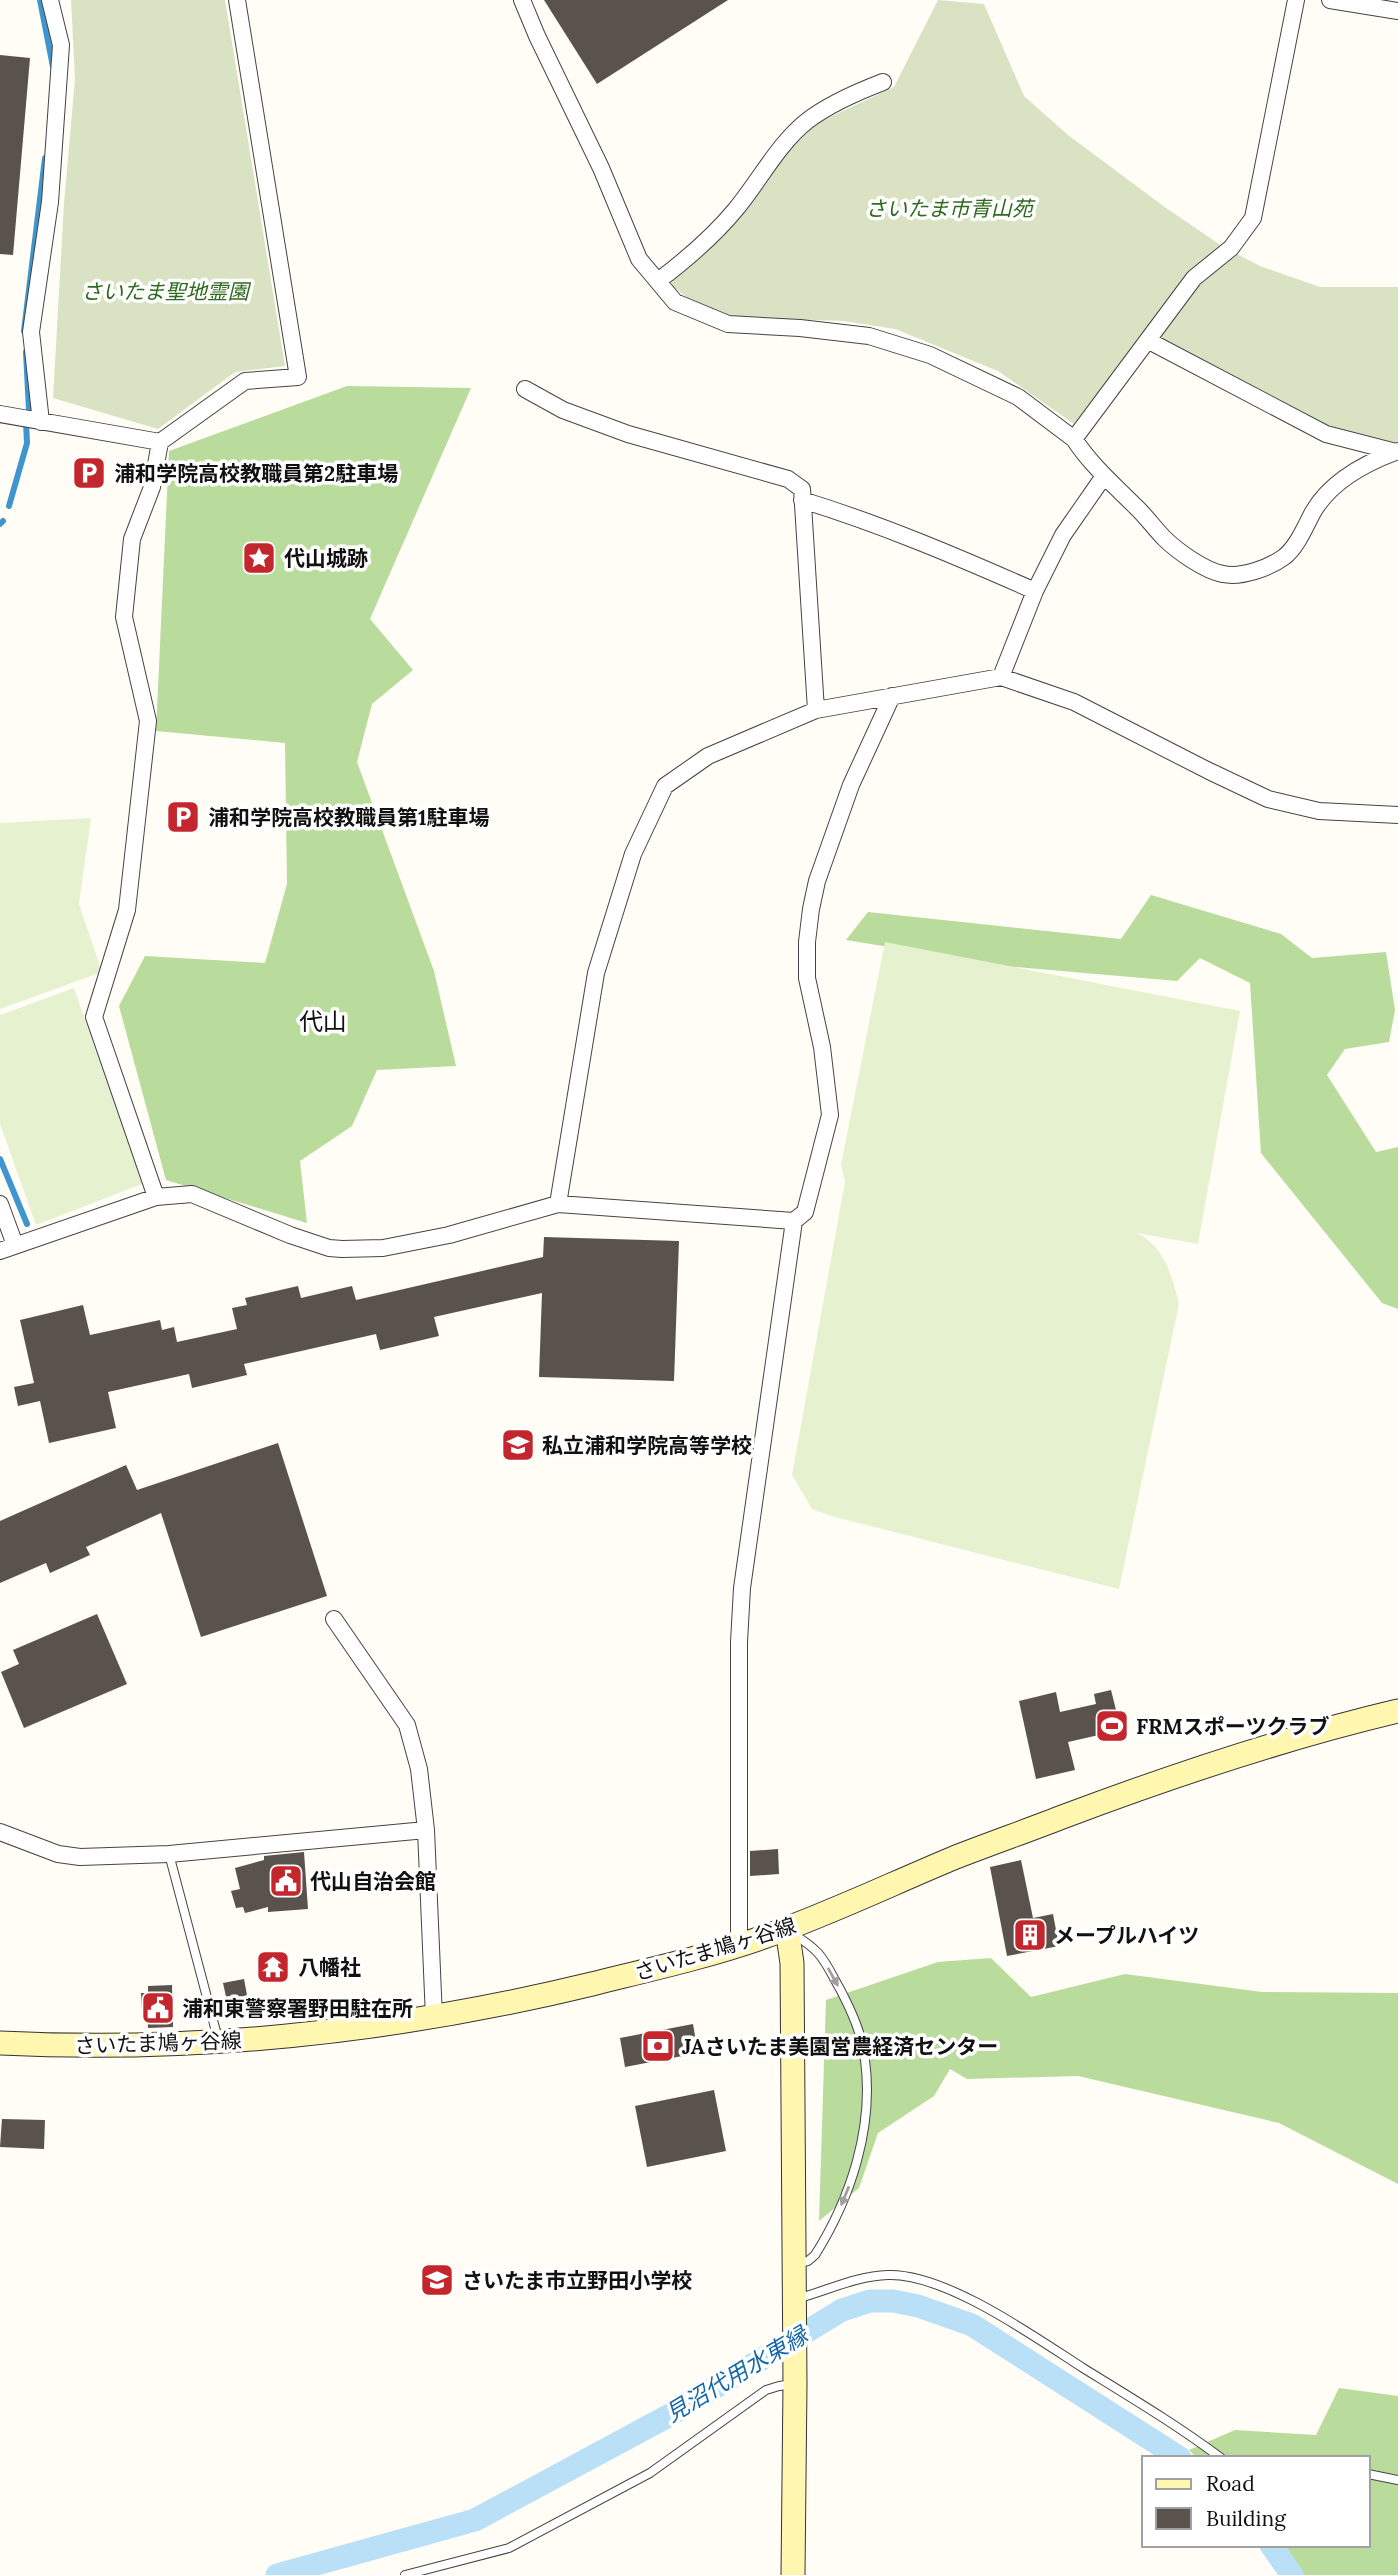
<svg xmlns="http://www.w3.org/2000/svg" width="1398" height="2575" font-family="Lora,'Noto Sans JP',serif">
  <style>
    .forest { fill: #b9dc9c }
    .cemetery { fill: #d9e3c4 }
    .pitch { fill: #e6f2cf }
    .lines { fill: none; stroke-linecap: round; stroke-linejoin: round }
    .stream { stroke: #3f96cf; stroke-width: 6 }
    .canal { stroke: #b9e0f7; stroke-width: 23 }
    .building { fill: #5a524d }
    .lane-casing { stroke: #444; stroke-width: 10 }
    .street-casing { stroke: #444; stroke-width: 18 }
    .secondary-casing { stroke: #333; stroke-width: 25 }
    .lane { stroke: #fff; stroke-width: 8 }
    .street { stroke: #fff; stroke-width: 16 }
    .secondary { stroke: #fff6b0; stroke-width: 23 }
    .oneway { fill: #a0a0a0 }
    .labels { text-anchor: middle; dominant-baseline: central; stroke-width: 7; stroke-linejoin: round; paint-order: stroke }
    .park-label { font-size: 21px; font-style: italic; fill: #2f6b1f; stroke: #fff }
    .poi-label { font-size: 21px; font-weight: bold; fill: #111; stroke: #fff; text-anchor: start }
    .street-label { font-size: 21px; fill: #111; stroke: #fff }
    .water-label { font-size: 23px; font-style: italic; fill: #1768a6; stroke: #fff }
    .quarter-label { font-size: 24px; fill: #111; stroke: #fff }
  </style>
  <rect width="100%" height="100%" fill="#fffdf5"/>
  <path class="forest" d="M 347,386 L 471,388 L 370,619 L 413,670 L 372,704 L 357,762 L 434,971 L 456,1066 L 377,1070 L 352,1126 L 300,1161 L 307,1223 L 166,1180 L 119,1006 L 145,956 L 265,963 L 287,884 L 285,743 L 156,731 L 169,451 Z
    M 1151,895 L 1281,934 L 1312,958 L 1386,952 L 1395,1010 L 1389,1042 L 1345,1049 L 1327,1075 L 1376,1152 L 1398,1147 L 1398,1309 L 1382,1303 L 1261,1153 L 1250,983 L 1200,958 L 1177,981 L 1005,966 L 846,940 L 868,912 L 1121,939 Z
    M 991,1958 L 1031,1997 L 1125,1974 L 1262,1992 L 1398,1993 L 1398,2184 L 1279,2123 L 1078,2076 L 967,2079 L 950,2069 L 934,2096 L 878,2133 L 859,2188 L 819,2221 L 826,2000 L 938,1962 Z
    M 1339,2388 L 1398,2396 L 1398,2575 L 1302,2575 L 1285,2545 L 1368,2545 L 1368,2458 L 1197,2458 L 1189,2450 L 1235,2430 L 1316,2435 Z"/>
  <path class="cemetery" d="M 71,0 L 225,0 L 285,366 L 235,372 L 158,429 L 53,398 L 64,203 L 75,79 Z
    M 938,0 L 984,4 L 1024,96 L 1068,135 L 1166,208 L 1222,246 L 1260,266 L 1320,287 L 1398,287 L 1398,443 L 1390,445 L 1330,429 L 1145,330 L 1074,424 L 998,371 L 895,329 L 844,321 L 727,317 L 697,305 L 672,286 L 673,275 L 811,126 L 894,87 Z"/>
  <path class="pitch" d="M 91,818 L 79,904 L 102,972 L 0,1009 L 0,823 Z
    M 885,942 L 1240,1011 L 1198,1244 L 1137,1233 C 1165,1247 1172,1276 1179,1304 L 1119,1589 L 831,1516 L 812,1509 L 792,1475 L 845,1182 L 841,1165 Z
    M 74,988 L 142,1184 L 36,1225 L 0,1124 L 0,1015 Z"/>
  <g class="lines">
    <path class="stream" d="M 40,0 L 53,67
      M 24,331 L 45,158
      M 26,352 L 29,410
      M 9,506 L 27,443 L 26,422
      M 0,524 L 3,521
      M 0,1159 L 27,1224"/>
    <path class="canal" d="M 1271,2545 L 1292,2575
      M 277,2575 L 475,2520 L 670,2415 L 842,2310 L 870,2301 L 893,2301 L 918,2306 L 972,2325 L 1180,2458"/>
  </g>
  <path class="building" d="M 544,0 L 728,0 L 597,84 Z
    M 0,55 L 30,58 L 13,255 L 0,254 Z
    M 544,1237 L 679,1241 L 674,1381 L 539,1377 L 542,1293 L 434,1317 L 439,1336 L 380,1350 L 376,1334 L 244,1364 L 247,1375 L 192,1388 L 189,1374 L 108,1392 L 116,1428 L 49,1443 L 40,1401 L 18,1406 L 14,1387 L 34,1383 L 20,1320 L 83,1305 L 90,1335 L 160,1320 L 162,1330 L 174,1327 L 177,1342 L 237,1329 L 232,1308 L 247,1305 L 245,1298 L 298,1286 L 301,1298 L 352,1286 L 356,1300 L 543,1257 Z
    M 278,1443 L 327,1596 L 201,1637 L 161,1513 L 86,1547 L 90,1555 L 50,1573 L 46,1563 L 0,1583 L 0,1521 L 126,1465 L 137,1490 Z
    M 97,1614 L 127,1684 L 24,1728 L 1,1672 L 19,1664 L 13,1650 Z
    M 1111,1690 L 1121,1730 L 1068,1742 L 1075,1770 L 1036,1779 L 1019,1701 L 1056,1692 L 1060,1712 L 1096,1704 L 1094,1694 Z
    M 778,1849 L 779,1874 L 750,1876 L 750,1851 Z
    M 304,1852 L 308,1909 L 268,1912 L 268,1907 L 245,1913 L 243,1907 L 236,1908 L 231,1891 L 240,1889 L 235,1868 L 264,1860 L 264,1856 Z
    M 1021,1860 L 1033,1918 L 1053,1914 L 1059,1946 L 1007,1956 L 990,1867 Z
    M 244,1979 L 250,2011 L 230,2015 L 223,1983 Z
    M 172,1985 L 173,2027 L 148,2028 L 147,2010 L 142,2010 L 141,1993 L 148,1993 L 148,1986 Z
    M 693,2024 L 698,2053 L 625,2067 L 620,2038 Z
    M 714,2090 L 726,2151 L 647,2167 L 635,2106 Z
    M 2,2119 L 45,2120 L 44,2149 L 0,2147 Z"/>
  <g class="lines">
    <defs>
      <path id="lane" d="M 169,1854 L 218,2039
        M 792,1933 C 801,1939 811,1945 818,1953 C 827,1963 833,1977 840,1989 C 852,2012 862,2034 865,2060 C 874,2127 851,2198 815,2255 L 808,2261 L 798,2263
        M 796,2299 C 827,2291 855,2276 888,2275 C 945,2273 1035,2337 1083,2368 C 1130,2397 1177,2425 1221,2458
        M 1368,2474 L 1398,2480
        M 405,2575 L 509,2548 L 650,2473 L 766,2390 L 779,2386 L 794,2384"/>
      <path id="street" d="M 522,0 L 537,36 L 601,168 L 639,259 L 675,302 L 728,324 L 800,328 L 869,336 L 930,355 L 1018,397 L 1074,439 L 1194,278 L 1231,248 L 1253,218 L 1296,0
        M 1330,0 L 1398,11
        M 658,281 C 687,259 713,237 736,209 C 760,180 778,144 807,121 C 829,104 857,92 883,82
        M 1149,341 L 1326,434 L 1396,452
        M 525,389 L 563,410 L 628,434 L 788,479 L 802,489 L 816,710
        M 0,414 L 160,442 L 245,381 L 298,377 L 237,0
        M 41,422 L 31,332 L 50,202 L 61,45 L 50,0
        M 1074,439 C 1091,465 1113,484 1135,506 C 1146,516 1154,528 1164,538 C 1177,551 1205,571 1223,574 C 1241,578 1269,568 1284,557 C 1297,547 1305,527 1313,512 C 1331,481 1365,463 1398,451
        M 802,500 C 883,525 958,557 1035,591
        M 1001,677 L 1035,591 L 1063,535 L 1104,476
        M 156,1197 L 94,1017 L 127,910 L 148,721 L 124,617 L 132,539 L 152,487 L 160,442
        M 0,1204 L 15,1245
        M 558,1204 L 596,973 L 633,854 L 665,786 L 708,756 L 816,710 L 1001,677 L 1074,702 L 1209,771 L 1268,799 L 1319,811 L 1398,815
        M 0,1251 L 156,1197 L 192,1194 L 290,1235 L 329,1248 L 342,1249 L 383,1248 L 449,1235 L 558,1204 L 794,1221 L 805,1212 L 830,1115 L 822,1047 L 807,978 L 807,942 L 811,909 L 817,881 L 851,785 L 892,696
        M 334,1619 L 407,1725 L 419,1769 L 426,1830 L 434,2018
        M 0,1832 L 58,1854 L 80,1857 L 169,1854 L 426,1830
        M 739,1945 L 739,1642 L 742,1588 L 794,1221"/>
      <path id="secondary" d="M 787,1929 L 792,1963 L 795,2384 L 793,2575
        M 0,2043 C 200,2053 398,2031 592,1984 C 648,1970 706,1957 761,1938 C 827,1915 891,1884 956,1857 C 992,1843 1029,1830 1065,1816 C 1174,1775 1284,1738 1398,1711"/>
    </defs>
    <use href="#lane" class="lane-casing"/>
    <use href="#street" class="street-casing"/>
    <use href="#secondary" class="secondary-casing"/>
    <use href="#lane" class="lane"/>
    <use href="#street" class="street"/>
    <use href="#secondary" class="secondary"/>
  </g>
  <defs><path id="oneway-solid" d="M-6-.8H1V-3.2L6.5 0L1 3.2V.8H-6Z" transform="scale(1.75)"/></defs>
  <g class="oneway">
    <use href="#oneway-solid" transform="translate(833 1977) rotate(61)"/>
    <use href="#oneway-solid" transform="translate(845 2196) rotate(112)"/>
  </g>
  <defs>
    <symbol id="parking-square" viewBox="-11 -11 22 22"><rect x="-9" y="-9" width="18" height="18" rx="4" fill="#c4262e" stroke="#fff"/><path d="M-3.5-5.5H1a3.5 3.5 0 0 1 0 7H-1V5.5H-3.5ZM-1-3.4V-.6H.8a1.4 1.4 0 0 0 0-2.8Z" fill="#fff"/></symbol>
    <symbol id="sight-square" viewBox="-11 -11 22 22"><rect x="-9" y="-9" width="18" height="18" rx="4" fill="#c4262e" stroke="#fff"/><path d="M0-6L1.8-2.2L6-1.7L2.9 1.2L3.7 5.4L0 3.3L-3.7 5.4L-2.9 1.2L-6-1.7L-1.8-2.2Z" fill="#fff"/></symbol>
    <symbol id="school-square" viewBox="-11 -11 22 22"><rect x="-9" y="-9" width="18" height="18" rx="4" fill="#c4262e" stroke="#fff"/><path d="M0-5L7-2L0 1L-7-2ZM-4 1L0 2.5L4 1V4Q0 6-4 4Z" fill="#fff"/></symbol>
    <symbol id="stadium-square" viewBox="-11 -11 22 22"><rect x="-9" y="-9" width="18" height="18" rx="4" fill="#c4262e" stroke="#fff"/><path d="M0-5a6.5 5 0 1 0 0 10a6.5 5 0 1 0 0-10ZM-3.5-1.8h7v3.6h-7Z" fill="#fff"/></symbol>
    <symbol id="civic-square" viewBox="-11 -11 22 22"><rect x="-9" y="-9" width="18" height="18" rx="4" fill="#c4262e" stroke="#fff"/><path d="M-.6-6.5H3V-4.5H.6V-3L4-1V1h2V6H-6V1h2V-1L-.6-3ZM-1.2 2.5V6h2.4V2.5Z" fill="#fff"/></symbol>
    <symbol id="building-square" viewBox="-11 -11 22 22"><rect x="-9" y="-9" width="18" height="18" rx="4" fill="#c4262e" stroke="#fff"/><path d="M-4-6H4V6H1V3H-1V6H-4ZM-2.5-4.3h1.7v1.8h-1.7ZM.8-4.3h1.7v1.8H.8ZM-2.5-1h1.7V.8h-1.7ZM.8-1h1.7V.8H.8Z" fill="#fff"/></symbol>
    <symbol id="temple-square" viewBox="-11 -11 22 22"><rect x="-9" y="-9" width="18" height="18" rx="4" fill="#c4262e" stroke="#fff"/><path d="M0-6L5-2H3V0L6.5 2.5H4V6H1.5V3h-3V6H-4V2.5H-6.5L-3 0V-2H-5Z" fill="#fff"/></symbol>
    <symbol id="bank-square" viewBox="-11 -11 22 22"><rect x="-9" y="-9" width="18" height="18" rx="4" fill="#c4262e" stroke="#fff"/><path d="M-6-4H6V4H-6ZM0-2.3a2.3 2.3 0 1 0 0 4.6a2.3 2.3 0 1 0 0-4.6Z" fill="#fff"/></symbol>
  </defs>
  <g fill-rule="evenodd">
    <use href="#parking-square" x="70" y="454" width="38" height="38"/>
    <use href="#sight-square" x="240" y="539" width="38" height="38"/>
    <use href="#parking-square" x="164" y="798" width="38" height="38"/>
    <use href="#school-square" x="499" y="1426" width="38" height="38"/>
    <use href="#stadium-square" x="1093" y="1707" width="38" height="38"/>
    <use href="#civic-square" x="267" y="1862" width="38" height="38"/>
    <use href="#building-square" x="1011" y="1916" width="38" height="38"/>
    <use href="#temple-square" x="254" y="1948" width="38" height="38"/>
    <use href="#civic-square" x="139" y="1989" width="38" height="38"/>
    <use href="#bank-square" x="639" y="2027" width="38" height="38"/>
    <use href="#school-square" x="418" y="2261" width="38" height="38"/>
  </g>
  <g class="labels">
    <g class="park-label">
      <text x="949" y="208">さいたま市青山苑</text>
      <text x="165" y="291">さいたま聖地霊園</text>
    </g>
    <g class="poi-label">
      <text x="114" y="473">浦和学院高校教職員第2駐車場</text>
      <text x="284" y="558">代山城跡</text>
      <text x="208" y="817">浦和学院高校教職員第1駐車場</text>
      <text x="542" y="1445">私立浦和学院高等学校</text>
      <text x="1136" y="1726">FRMスポーツクラブ</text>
      <text x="310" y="1881">代山自治会館</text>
      <text x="1054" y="1935">メープルハイツ</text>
      <text x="298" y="1967">八幡社</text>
      <text x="182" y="2008">浦和東警察署野田駐在所</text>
      <text x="682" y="2046">JAさいたま美園営農経済センター</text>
      <text x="462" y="2280">さいたま市立野田小学校</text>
    </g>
    <g class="street-label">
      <text transform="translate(715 1949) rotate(-17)">さいたま鳩ヶ谷線</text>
      <text transform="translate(158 2043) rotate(-2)">さいたま鳩ヶ谷線</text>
    </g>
    <g class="water-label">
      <text transform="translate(736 2374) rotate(-31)">見沼代用水東縁</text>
    </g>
    <g class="quarter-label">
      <text x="323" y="1021">代山</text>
    </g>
  </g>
  <rect x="1142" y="2456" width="228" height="91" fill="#ffffff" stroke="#a0a0a0" stroke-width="2"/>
  <rect x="1156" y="2479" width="35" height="10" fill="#fff6b0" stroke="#a0a0a0" stroke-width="2"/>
  <text x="1206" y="2491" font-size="21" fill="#111111">Road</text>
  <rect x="1156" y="2508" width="35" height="21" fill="#5a524d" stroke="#a0a0a0" stroke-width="2"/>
  <text x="1206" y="2526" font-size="21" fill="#111111">Building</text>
</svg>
